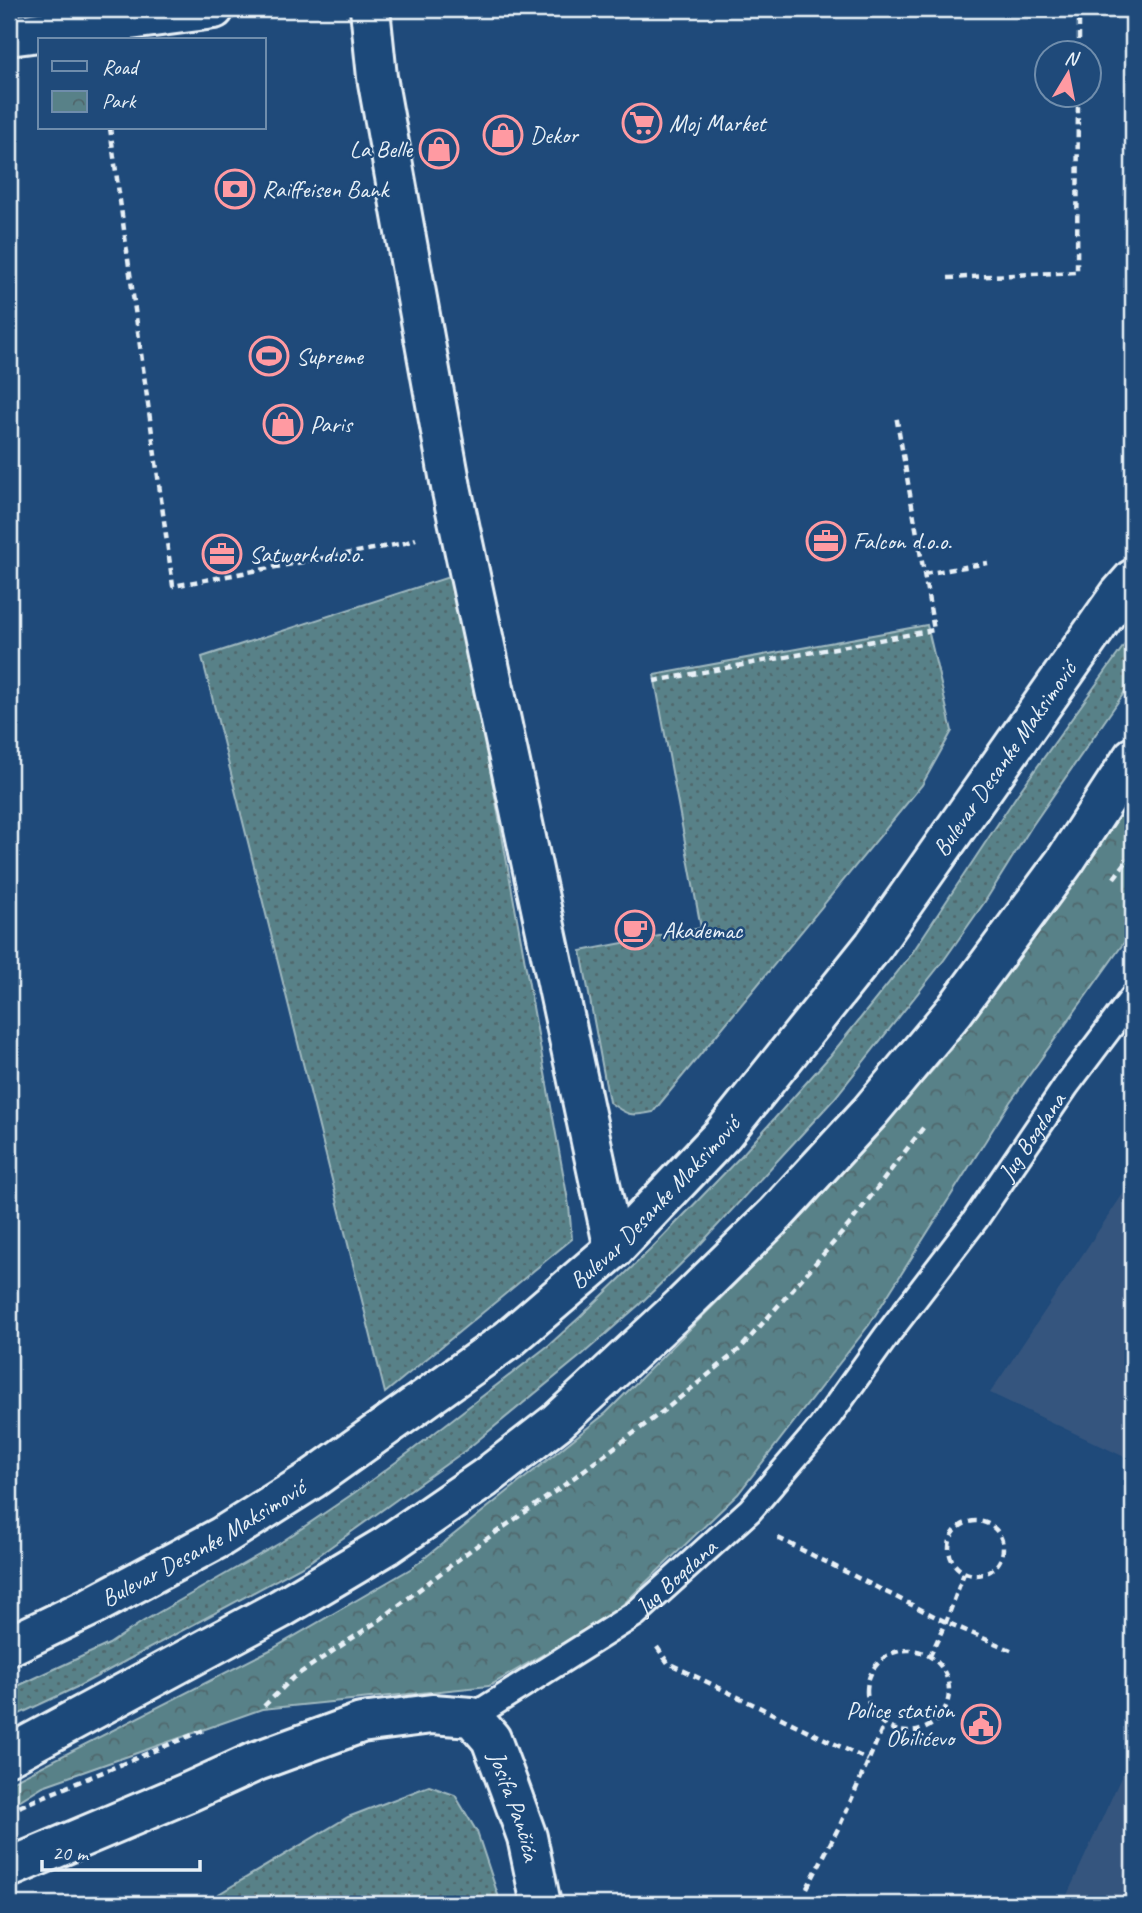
<svg xmlns="http://www.w3.org/2000/svg" width="1142" height="1913" font-family="Caveat,sans-serif">
  <style>
    .built { fill: #35557e }
    .grass { fill: url(#grass-dots); stroke: #a0b9c0; stroke-width: 2 }
    .park { fill: url(#park-crowns); stroke: #a0b9c0; stroke-width: 2 }
    .lines { fill: none; stroke-linecap: round; stroke-linejoin: round }
    .lane-casing { stroke: #e8f1f8; stroke-width: 30 }
    .street-casing { stroke: #e8f1f8; stroke-width: 44 }
    .secondary-casing { stroke: #e8f1f8; stroke-width: 44 }
    .path { stroke: #e8f1f8; stroke-width: 4.5; stroke-dasharray: 7 5; stroke-linecap: butt }
    .lane { stroke: #1f4a7a; stroke-width: 24 }
    .street { stroke: #1f4a7a; stroke-width: 38 }
    .secondary { stroke: #1f4a7a; stroke-width: 38 }
    .labels { text-anchor: middle; dominant-baseline: central; stroke-width: 5; stroke-linejoin: round; paint-order: stroke }
    .poi-label { font-size: 24px; fill: #e8f1f8; stroke: #1f4a7a; text-anchor: start }
    .street-label { font-size: 24px; fill: #e8f1f8; stroke: #1f4a7a }
  </style>
  <defs>
    <pattern id="grass-dots" width="8" height="8" patternUnits="userSpaceOnUse" patternTransform="scale(1.75)"><rect width="8" height="8" fill="#588188"/><path d="M2 2h.1M6 6h.1" fill="none" stroke="#50676c" stroke-width="1.8" stroke-linecap="round"/></pattern>
    <pattern id="park-crowns" width="20" height="18" patternUnits="userSpaceOnUse" patternTransform="scale(1.75)"><rect width="20" height="18" fill="#588188"/><path d="M2 6a3 3 0 1 1 6 0M12 15a3 3 0 1 1 6 0" fill="none" stroke="#50676c"/></pattern>
  </defs>
  <rect width="100%" height="100%" fill="#1f4a7a"/>
  <filter id="ink" filterUnits="userSpaceOnUse"><feTurbulence type="fractalNoise" baseFrequency=".0143" numOctaves="2"/><feDisplacementMap in="SourceGraphic" scale="14" xChannelSelector="R" yChannelSelector="G"/><feConvolveMatrix kernelMatrix="1 2 1 2 8 2 1 2 1" color-interpolation-filters="sRGB"/></filter>
  <g filter="url(#ink)">
    <path class="built" d="M 1133,1179 L 1133,1461 L 990,1393 Z
      M 1133,1751 L 1133,1904 L 1063,1904 Z"/>
    <path class="grass" d="M 455,575 L 569,1206 L 572,1239 L 385,1393 L 202,657 Z
      M 927,625 L 952,731 L 922,785 L 653,1112 C 630,1117 627,1115 609,1102 L 581,951 L 701,928 L 654,675 Z
      M 1133,633 L 1133,680 L 1032,826 L 984,903 L 944,960 L 834,1099 L 696,1249 L 640,1304 L 583,1354 L 466,1450 L 308,1563 L 79,1686 L 9,1719 L 9,1690 L 109,1644 L 142,1622 L 280,1543 L 354,1493 L 411,1451 L 549,1345 L 580,1317 L 650,1250 L 742,1155 L 830,1056 L 908,959 L 1017,795 Z
      M 429,1786 L 455,1795 L 477,1832 L 501,1904 L 218,1904 L 217,1895 L 348,1817 Z"/>
    <path class="park" d="M 1133,797 L 1133,930 L 1010,1102 L 869,1325 L 738,1494 L 614,1613 L 489,1686 L 262,1709 L 43,1786 L 9,1807 L 9,1783 L 272,1649 L 412,1568 L 606,1413 L 807,1212 L 947,1054 L 1054,911 Z"/>
    <g class="lines">
      <defs>
        <g id="lane">
          <path id="s1" d="M 472,1717 L 635,1614 L 750,1510 L 821,1427 L 887,1335 L 975,1220 L 1066,1086 L 1133,997"/>
        </g>
        <g id="street">
          <path d="M 370,9 L 377,77 L 451,487 L 614,1249"/>
          <path id="s2" d="M 9,1868 L 189,1792 L 257,1761 L 361,1723 L 432,1714 L 472,1717 L 491,1739 L 509,1787 L 527,1837 L 541,1904"/>
        </g>
        <g id="secondary">
          <path d="M 9,36 L 214,9"/>
          <path id="s3" d="M 9,1646 L 92,1606 L 221,1537 L 311,1480 L 509,1339 L 614,1249 L 723,1134 L 874,945 L 1119,595 L 1133,579"/>
          <path d="M 9,1755 L 280,1609 L 386,1546 L 485,1478 L 557,1422 L 683,1305 L 776,1214 L 869,1113 L 955,1010 L 1065,861 L 1133,757"/>
        </g>
      </defs>
      <use href="#lane" class="lane-casing"/>
      <use href="#street" class="street-casing"/>
      <use href="#secondary" class="secondary-casing"/>
      <path class="path" d="M 1079,52 L 1079,21
        M 110,128 L 173,586 L 405,543 L 416,539
        M 948,278 L 1077,272 L 1078,94
        M 924,574 L 988,563
        M 654,681 L 934,630 L 896,415
        M 1114,878 L 1133,853
        M949 1548a27 27 0 1 1 54 0a27 27 0 1 1-54 0Z
        M 778,1538 L 946,1622 L 1013,1651
        M 657,1647 L 668,1663 L 868,1760
        M867 1691a41 41 0 1 1 82 0a41 41 0 1 1-82 0Z
        M 930,1656 L 946,1622 L 964,1573
        M 264,1706 L 294,1677 L 381,1619 L 472,1549 L 560,1488 L 666,1409 L 740,1349 L 849,1225 L 926,1124
        M 9,1813 L 21,1806 L 204,1730
        M 807,1888 L 841,1823 L 884,1725"/>
      <use href="#lane" class="lane"/>
      <use href="#street" class="street"/>
      <use href="#secondary" class="secondary"/>
    </g>
  </g>
  <defs>
    <symbol id="supermarket-ring" viewBox="-11 -11 22 22"><circle r="9.5" fill="#1f4a7a" stroke="#ff9aa2" stroke-width="1.5"/><path d="M-6-5.5h2.5l.6 2H6L4.5 2H-2.5L-4.4-4H-6ZM-1.5 3.2a1.3 1.3 0 1 0 .1 0ZM3 3.2a1.3 1.3 0 1 0 .1 0Z" fill="#ff9aa2"/></symbol>
    <symbol id="shop-ring" viewBox="-11 -11 22 22"><circle r="9.5" fill="#1f4a7a" stroke="#ff9aa2" stroke-width="1.5"/><path d="M-5-2.5h2.3a2.7 3.5 0 0 1 5.4 0H5L5.5 6h-11ZM-1.5-2.5h3a1.5 2.3 0 0 0-3 0Z" fill="#ff9aa2"/></symbol>
    <symbol id="bank-ring" viewBox="-11 -11 22 22"><circle r="9.5" fill="#1f4a7a" stroke="#ff9aa2" stroke-width="1.5"/><path d="M-6-4H6V4H-6ZM0-2.3a2.3 2.3 0 1 0 0 4.6a2.3 2.3 0 1 0 0-4.6Z" fill="#ff9aa2"/></symbol>
    <symbol id="stadium-ring" viewBox="-11 -11 22 22"><circle r="9.5" fill="#1f4a7a" stroke="#ff9aa2" stroke-width="1.5"/><path d="M0-5a6.5 5 0 1 0 0 10a6.5 5 0 1 0 0-10ZM-3.5-1.8h7v3.6h-7Z" fill="#ff9aa2"/></symbol>
    <symbol id="office-ring" viewBox="-11 -11 22 22"><circle r="9.5" fill="#1f4a7a" stroke="#ff9aa2" stroke-width="1.5"/><path d="M-6-3h4V-5.5h4V-3h4V5H-6ZM-1-4.5V-3h2v-1.5ZM-6 0V1H6V0Z" fill="#ff9aa2"/></symbol>
    <symbol id="cafe-ring" viewBox="-11 -11 22 22"><circle r="9.5" fill="#1f4a7a" stroke="#ff9aa2" stroke-width="1.5"/><path d="M-5.5-4.5H6V0H3Q3 3.5 0 3.5H-2.5Q-5.5 3.5-5.5 0ZM3-3.2v2h1.7v-2ZM-6 4.5H4V6H-6Z" fill="#ff9aa2"/></symbol>
    <symbol id="civic-ring" viewBox="-11 -11 22 22"><circle r="9.5" fill="#1f4a7a" stroke="#ff9aa2" stroke-width="1.5"/><path d="M-.6-6.5H3V-4.5H.6V-3L4-1V1h2V6H-6V1h2V-1L-.6-3ZM-1.2 2.5V6h2.4V2.5Z" fill="#ff9aa2"/></symbol>
  </defs>
  <g fill-rule="evenodd">
    <use href="#supermarket-ring" x="620" y="101" width="44" height="44"/>
    <use href="#shop-ring" x="481" y="113" width="44" height="44"/>
    <use href="#shop-ring" x="417" y="127" width="44" height="44"/>
    <use href="#bank-ring" x="213" y="167" width="44" height="44"/>
    <use href="#stadium-ring" x="247" y="334" width="44" height="44"/>
    <use href="#shop-ring" x="261" y="402" width="44" height="44"/>
    <use href="#office-ring" x="804" y="519" width="44" height="44"/>
    <use href="#office-ring" x="200" y="532" width="44" height="44"/>
    <use href="#cafe-ring" x="613" y="908" width="44" height="44"/>
    <use href="#civic-ring" x="959" y="1702" width="44" height="44"/>
  </g>
  <g class="labels">
    <g class="poi-label">
      <text x="669" y="123">Moj Market</text>
      <text x="530" y="135">Dekor</text>
      <text x="412" y="149" text-anchor="end">La Belle</text>
      <text x="262" y="189">Raiffeisen Bank</text>
      <text x="296" y="356">Supreme</text>
      <text x="310" y="424">Paris</text>
      <text x="853" y="541">Falcon d.o.o.</text>
      <text x="249" y="554">Satwork d.o.o.</text>
      <text x="662" y="930">Akademac</text>
      <text x="954" y="1710" text-anchor="end">Police station<tspan x="954" dy="28">Obilićevo</tspan></text>
    </g>
    <g class="street-label">
      <text stroke="none"><textPath href="#s3" startOffset="1354">Bulevar Desanke Maksimović</textPath></text>
      <text stroke="none"><textPath href="#s1" startOffset="816">Jug Bogdana</textPath></text>
      <text stroke="none"><textPath href="#s3" startOffset="788">Bulevar Desanke Maksimović</textPath></text>
      <text stroke="none"><textPath href="#s3" startOffset="220">Bulevar Desanke Maksimović</textPath></text>
      <text stroke="none"><textPath href="#s1" startOffset="248">Jug Bogdana</textPath></text>
      <text stroke="none"><textPath href="#s2" startOffset="593">Josifa Pančića</textPath></text>
    </g>
  </g>
  <rect width="1142" height="1913" fill="none" stroke="#1f4a7a" stroke-width="35"/>
  <rect x="18" y="18" width="1107" height="1878" fill="none" stroke="#e8f1f8" stroke-width="2.5" filter="url(#ink)"/>
  <rect x="38" y="38" width="228" height="91" fill="#1f4a7a" stroke="#6f8dac" stroke-width="2"/>
  <rect x="52" y="61" width="35" height="10" fill="#1f4a7a" stroke="#6f8dac" stroke-width="2"/>
  <text x="102" y="74" font-size="21" fill="#e8f1f8">Road</text>
  <rect x="52" y="91" width="35" height="21" fill="url(#park-crowns)" stroke="#6f8dac" stroke-width="2"/>
  <text x="102" y="108" font-size="21" fill="#e8f1f8">Park</text>
  <g transform="translate(1068 74) rotate(10)"><circle r="33" fill="#1f4a7a" stroke="#6f8dac" stroke-width="2"/>
  <path d="M0-5L12 26L0 18L-12 26Z" fill="#ff9aa2"/>
  <text y="-10" font-size="19" font-weight="bold" text-anchor="middle" fill="#e8f1f8">N</text>
  </g>
  <path d="M42 1860v10h158v-10" fill="none" stroke="#e8f1f8" stroke-width="3.5"/>
  <text x="52" y="1860" font-size="21" fill="#e8f1f8" stroke="#1f4a7a" stroke-width="5" paint-order="stroke">20 m</text>
</svg>
